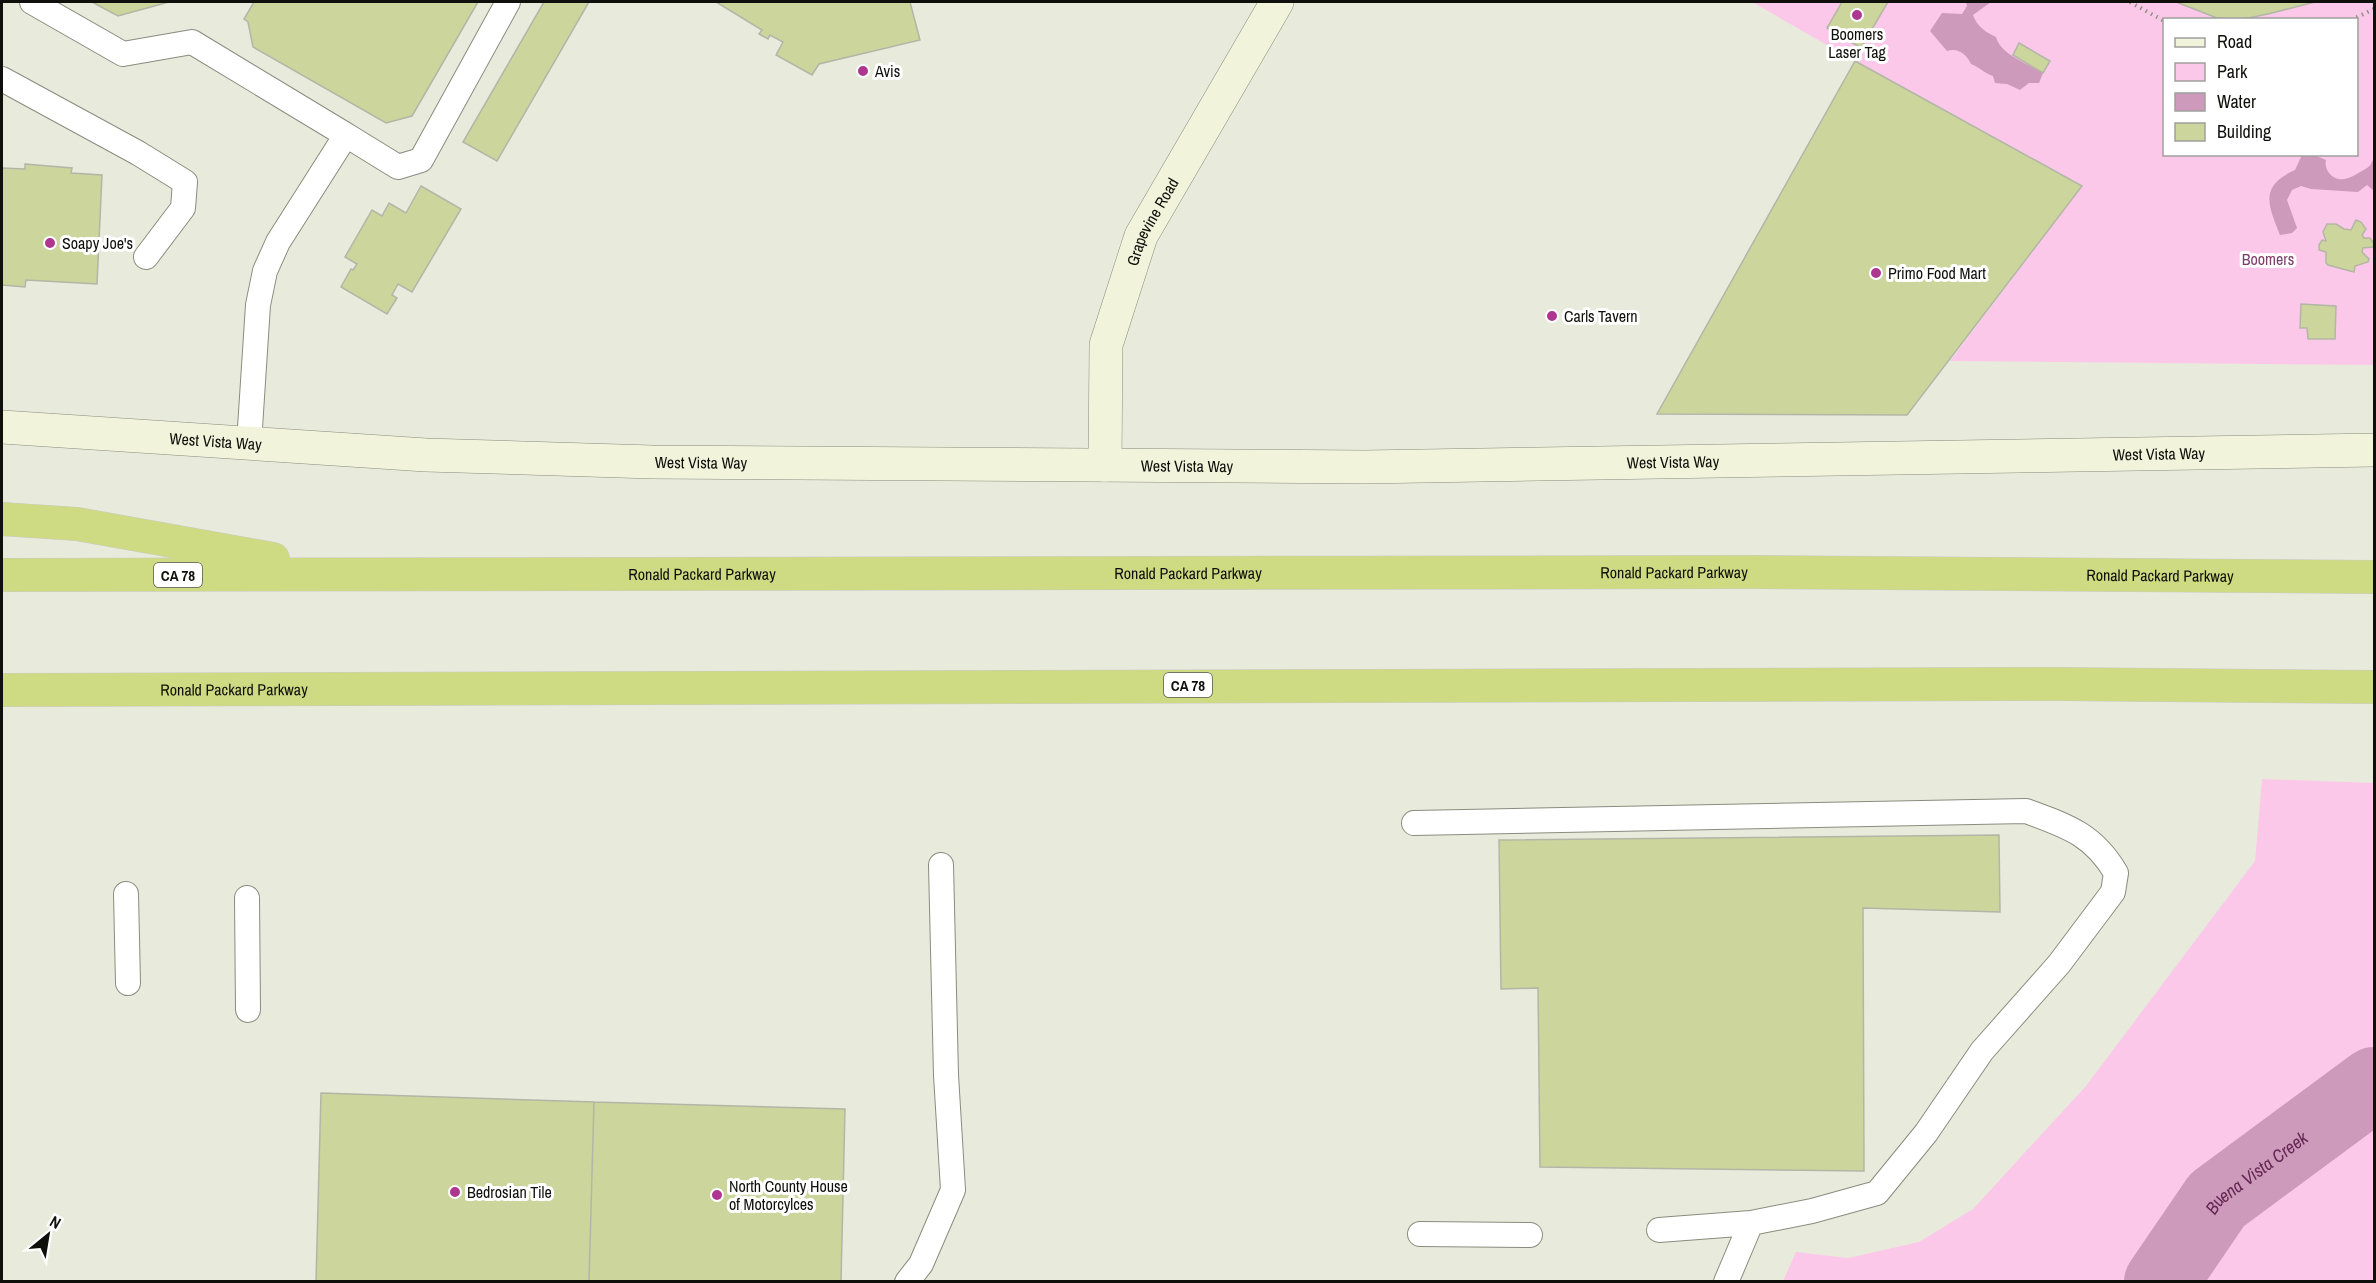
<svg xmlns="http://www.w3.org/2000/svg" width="2376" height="1283" font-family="'Archivo Narrow',sans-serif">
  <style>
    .green { fill: #fcc8e9; fill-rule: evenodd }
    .water { fill: #cd9abb }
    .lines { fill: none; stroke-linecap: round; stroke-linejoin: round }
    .river { stroke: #cd9abb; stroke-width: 74 }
    .building { fill: #ccd59c; stroke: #b3b6a7; stroke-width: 1.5 }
    .lane-casing { stroke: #898c7e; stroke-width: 26 }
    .secondary-casing { stroke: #898c7e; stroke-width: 34 }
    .highway-casing { stroke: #cacac9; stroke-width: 34 }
    .path { stroke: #909287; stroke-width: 4; stroke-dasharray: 1.5 4.5; stroke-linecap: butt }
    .lane { stroke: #fff; stroke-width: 24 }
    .secondary { stroke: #f1f4da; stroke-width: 33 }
    .highway { stroke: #cfdb83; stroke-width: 33 }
    .poi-dot { fill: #ad378e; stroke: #fff; stroke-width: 2 }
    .labels { text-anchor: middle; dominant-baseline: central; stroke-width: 6; stroke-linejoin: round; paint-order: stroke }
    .shield { fill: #fff; stroke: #575854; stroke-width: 1.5 }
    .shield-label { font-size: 15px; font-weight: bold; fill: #0f100b }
    .poi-label { font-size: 16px; fill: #0f100b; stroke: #fff; text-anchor: start }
    .street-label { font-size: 16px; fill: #0f100b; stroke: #fff }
    .park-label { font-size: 16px; fill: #7e3e6a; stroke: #fff }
    .water-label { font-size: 18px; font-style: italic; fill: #652753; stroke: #fff }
  </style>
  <rect width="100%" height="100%" fill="#e8ebdc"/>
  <path class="green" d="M 1752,2 L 2374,2 L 2374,365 L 1950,361 L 2082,186 L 1862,65 ZM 2164,20 L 2356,20 L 2356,154 L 2164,154 Z
    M 2262,779 L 2374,783 L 2374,1281 L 1783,1281 L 1796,1252 L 1848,1258 L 1919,1242 L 1973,1209 L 2086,1086 L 2255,861 Z"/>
  <path class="water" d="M 1966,2 L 1991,2 L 1973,15 C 1977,26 1985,32 1996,37 C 2001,55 2027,63 2043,73 L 2039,83 L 2029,83 L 2020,90 L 2007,84 L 1995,83 L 1993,76 C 1984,73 1979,67 1971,64 C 1967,55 1958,47 1947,51 L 1930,31 L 1942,13 L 1962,14 L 1967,6 Z
    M 2302,155 L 2314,155 L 2326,160 C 2325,165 2326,169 2329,173 C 2341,187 2356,174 2367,168 C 2371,166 2373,160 2374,156 L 2374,191 L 2367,185 L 2358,192 L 2311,189 L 2301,186 L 2292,190 L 2287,200 L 2297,228 L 2292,233 L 2280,235 C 2268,205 2259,186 2295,170 Z"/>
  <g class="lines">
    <path class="river" id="s1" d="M 2161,1282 L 2217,1200 L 2374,1084"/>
  </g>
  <path class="building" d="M 92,2 L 169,2 L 118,16 Z
    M 254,2 L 478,2 L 412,116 L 386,123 L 253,47 L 248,22 L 244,19 Z
    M 544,2 L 589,2 L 497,161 L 463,142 Z
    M 716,2 L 910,2 L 920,40 L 819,64 L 812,75 L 776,55 L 783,42 L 770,35 L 768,39 L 759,34 L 762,30 Z
    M 1842,2 L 1888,2 L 1861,48 L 1827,28 Z
    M 2176,2 L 2315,2 L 2268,14 L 2238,20 L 2217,18 Z
    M 2019,43 L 2050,61 L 2043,73 L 2013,55 Z
    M 1855,61 L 2082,186 L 1907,415 L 1657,414 Z
    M 25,164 L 72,168 L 71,173 L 102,175 L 97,284 L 26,280 L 25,287 L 2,285 L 2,168 L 25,169 Z
    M 421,186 L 461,209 L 412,292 L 398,284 L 392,295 L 397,298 L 387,314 L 341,287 L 351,269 L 353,270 L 357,264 L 345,257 L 372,210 L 382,216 L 389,203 L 406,213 Z
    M 2356,220 L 2361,222 L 2366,229 L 2362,235 L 2364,238 L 2370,238 L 2374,244 L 2373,247 L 2363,248 L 2362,252 L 2369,259 L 2368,262 L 2355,266 L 2354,272 L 2328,265 L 2326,263 L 2326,252 L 2319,250 L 2319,245 L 2322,240 L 2326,241 L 2323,232 L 2327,224 L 2336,224 L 2344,229 L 2351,230 Z
    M 2301,304 L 2336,306 L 2335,339 L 2308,339 L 2307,328 L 2300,328 Z
    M 1999,835 L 2000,912 L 1863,908 L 1864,1171 L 1540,1167 L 1538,988 L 1501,989 L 1499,840 Z
    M 321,1093 L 594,1102 L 589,1282 L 316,1282 Z
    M 594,1102 L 845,1109 L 841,1282 L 589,1282 Z"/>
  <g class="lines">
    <defs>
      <path id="lane" d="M 32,2 L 123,54 L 192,42 L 346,135
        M 2,79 L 138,153 L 185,182 L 183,208 L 146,257
        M 249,443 L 258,305 L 265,271 L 278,242 L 346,135 L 398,167 L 421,160 L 508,2
        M 1414,823 L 2026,811 C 2067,826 2093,834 2116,873 L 2113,892 L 2059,964 L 1982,1051 L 1926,1133 L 1877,1193 L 1812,1211 L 1751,1223 L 1659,1230
        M 126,894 L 128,983
        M 247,898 L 248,1010
        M 1420,1234 L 1530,1235
        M 907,1282 L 921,1264 L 953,1190 L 946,1075 L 941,865
        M 1726,1282 L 1751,1223"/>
      <g id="secondary">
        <path id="s2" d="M 2,427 L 426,455 L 652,462 L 1365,467 L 2374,450"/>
        <path id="s3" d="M 1105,465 L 1106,345 L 1141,236 L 1277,2"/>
      </g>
      <g id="highway">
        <path d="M 2,519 L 77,524 L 273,559"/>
        <path id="s4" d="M 2,575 L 1752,572 L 2374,577"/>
        <path id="s5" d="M 2,690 L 2055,684 L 2374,687"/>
      </g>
    </defs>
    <use href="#lane" class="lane-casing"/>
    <use href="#secondary" class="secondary-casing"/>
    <use href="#highway" class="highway-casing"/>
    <path class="path" d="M 2130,2 L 2164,21
      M 2351,20 L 2374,9"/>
    <use href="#lane" class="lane"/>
    <use href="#secondary" class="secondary"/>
    <use href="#highway" class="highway"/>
  </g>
  <g class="poi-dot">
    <circle cx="1857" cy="15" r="6"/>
    <circle cx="863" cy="71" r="6"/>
    <circle cx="50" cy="243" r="6"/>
    <circle cx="1876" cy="273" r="6"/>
    <circle cx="1552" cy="316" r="6"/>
    <circle cx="455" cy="1192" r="6"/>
    <circle cx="717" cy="1195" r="6"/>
  </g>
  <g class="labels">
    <g class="shield">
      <rect x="154" y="563" width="48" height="24" rx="4.5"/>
      <rect x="1164" y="673" width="48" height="24" rx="4.5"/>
    </g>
    <g class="shield-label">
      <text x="178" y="575">CA 78</text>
      <text x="1188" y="685">CA 78</text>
    </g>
    <g class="poi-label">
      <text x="1857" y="34" text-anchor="middle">Boomers<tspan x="1857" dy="18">Laser Tag</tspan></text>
      <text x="875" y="71">Avis</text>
      <text x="62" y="243">Soapy Joe's</text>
      <text x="1888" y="273">Primo Food Mart</text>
      <text x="1564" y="316">Carls Tavern</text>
      <text x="729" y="1186">North County House<tspan x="729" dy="18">of Motorcylces</tspan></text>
      <text x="467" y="1192">Bedrosian Tile</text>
    </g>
    <g class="street-label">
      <text stroke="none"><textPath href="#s3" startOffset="252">Grapevine Road</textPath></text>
      <text stroke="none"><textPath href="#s2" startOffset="214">West Vista Way</textPath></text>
      <text stroke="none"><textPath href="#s2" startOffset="2158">West Vista Way</textPath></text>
      <text stroke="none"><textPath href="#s2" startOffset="1672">West Vista Way</textPath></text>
      <text stroke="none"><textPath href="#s2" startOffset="700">West Vista Way</textPath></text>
      <text stroke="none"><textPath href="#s2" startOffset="1186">West Vista Way</textPath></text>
      <text stroke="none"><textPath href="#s4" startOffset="1672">Ronald Packard Parkway</textPath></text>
      <text stroke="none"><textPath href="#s4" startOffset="700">Ronald Packard Parkway</textPath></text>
      <text stroke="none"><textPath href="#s4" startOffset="1186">Ronald Packard Parkway</textPath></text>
      <text stroke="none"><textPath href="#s4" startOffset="2158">Ronald Packard Parkway</textPath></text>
      <text stroke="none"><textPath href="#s5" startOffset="232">Ronald Packard Parkway</textPath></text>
    </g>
    <g class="park-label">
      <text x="2268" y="259">Boomers</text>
    </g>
    <g class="water-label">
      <text stroke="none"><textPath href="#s1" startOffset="147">Buena Vista Creek</textPath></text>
    </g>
  </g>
  <rect width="2376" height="1283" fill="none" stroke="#0f100b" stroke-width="6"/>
  <rect x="2163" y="18" width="195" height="138" fill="#ffffff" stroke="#9f9f9d" stroke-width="1.5"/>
  <rect x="2175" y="38" width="30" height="9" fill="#f1f4da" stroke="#9f9f9d" stroke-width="1.5"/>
  <text x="2217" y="48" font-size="18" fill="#0f100b">Road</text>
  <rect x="2175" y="63" width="30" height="18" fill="#fcc8e9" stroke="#9f9f9d" stroke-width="1.5"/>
  <text x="2217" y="78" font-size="18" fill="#0f100b">Park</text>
  <rect x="2175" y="93" width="30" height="18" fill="#cd9abb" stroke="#9f9f9d" stroke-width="1.5"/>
  <text x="2217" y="108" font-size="18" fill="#0f100b">Water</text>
  <rect x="2175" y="123" width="30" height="18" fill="#ccd59c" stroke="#9f9f9d" stroke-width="1.5"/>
  <text x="2217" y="138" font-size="18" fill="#0f100b">Building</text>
  <g transform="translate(48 1235) rotate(30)" stroke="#ffffff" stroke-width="4.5" paint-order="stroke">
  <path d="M0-4.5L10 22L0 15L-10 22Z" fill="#0f100b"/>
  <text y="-9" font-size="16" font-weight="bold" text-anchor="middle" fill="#0f100b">N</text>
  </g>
</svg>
